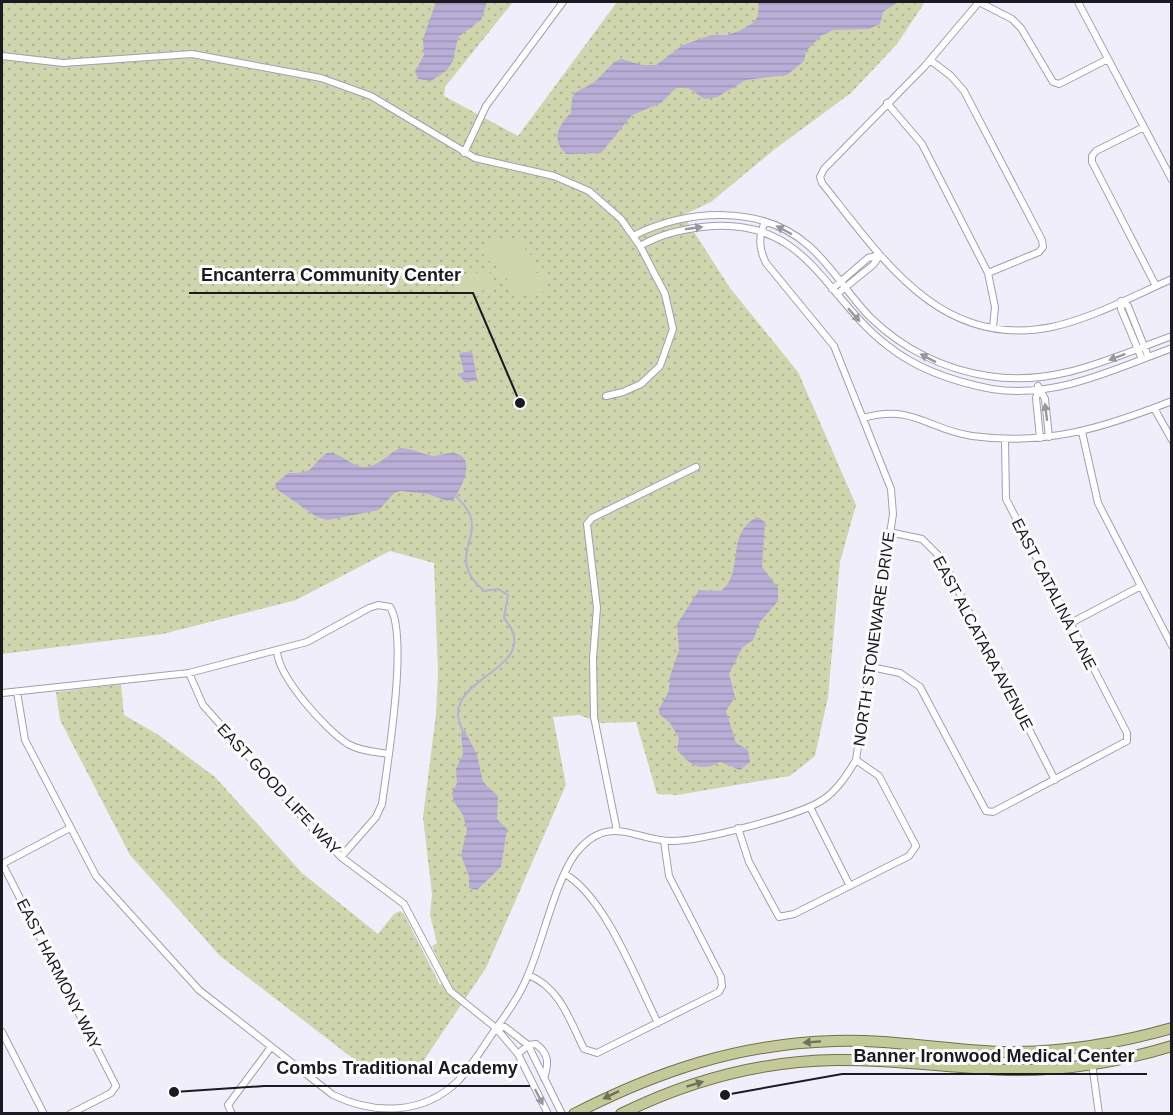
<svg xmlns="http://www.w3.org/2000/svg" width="1173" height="1115" font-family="Helvetica,sans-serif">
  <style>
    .grass { fill: url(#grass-dots) }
    .pitch { fill: #cfd5ad }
    .water { fill: url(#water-rules) }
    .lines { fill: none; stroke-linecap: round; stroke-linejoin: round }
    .stream { stroke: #b8aed6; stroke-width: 2 }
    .minor-casing { stroke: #a39eb3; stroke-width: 8 }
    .primary-casing { stroke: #6e7443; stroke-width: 12 }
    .minor { stroke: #fff; stroke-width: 6 }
    .primary { stroke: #c3c999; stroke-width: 10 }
    .oneway { fill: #98989b }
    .oneway2 { fill: #6f715d }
    .labels { text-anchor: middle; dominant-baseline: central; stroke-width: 6; stroke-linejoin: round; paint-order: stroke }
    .street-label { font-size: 16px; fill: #1b1921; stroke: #fdfdfd }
    .leader { fill: none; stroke: #1b1921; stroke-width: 2 }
    .callout-dot { fill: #1b1921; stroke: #fdfdfd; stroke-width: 2 }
    .callout-label { font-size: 18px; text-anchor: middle; font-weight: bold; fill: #1b1921; stroke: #fdfdfd; stroke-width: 6; stroke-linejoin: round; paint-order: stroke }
  </style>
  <defs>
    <pattern id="grass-dots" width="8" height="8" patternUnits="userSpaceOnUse" patternTransform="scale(1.5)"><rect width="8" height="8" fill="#cfd5ad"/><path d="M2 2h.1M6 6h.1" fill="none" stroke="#b1b695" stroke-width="1.8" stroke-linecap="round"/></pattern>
    <pattern id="water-rules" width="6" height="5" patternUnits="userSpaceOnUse" patternTransform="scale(1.5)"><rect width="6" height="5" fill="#b8aed6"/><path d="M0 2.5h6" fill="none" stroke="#9e95b7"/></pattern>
  </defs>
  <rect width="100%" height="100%" fill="#f1eefb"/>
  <path class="grass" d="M 2,2 L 513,2 L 445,87 L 444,96 L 518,136 L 617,2 L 925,2 L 897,44 L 851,93 L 775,149 L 711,202 L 683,215 L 730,288 L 798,372 L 856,505 L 840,562 L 828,697 L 815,756 L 790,776 L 677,795 L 657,794 L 636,722 L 601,723 L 579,715 L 553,717 L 566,785 L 486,968 L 424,1060 C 406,1071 384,1073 364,1067 L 220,956 L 130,855 L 60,720 L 56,692 L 121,684 L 124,715 L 157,734 L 215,777 L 302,873 L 378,934 L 394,914 L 400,911 L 404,914 L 440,985 L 447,979 L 432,946 L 437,943 L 430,915 L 432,894 L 423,817 L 436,714 L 438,673 L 434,563 L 390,551 L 296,600 L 163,634 L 2,654 Z"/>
  <path class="pitch" d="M 523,237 L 526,255 L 533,255 L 536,273 L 544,272 L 547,291 L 510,296 L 507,278 L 498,279 L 495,261 L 488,261 L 486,243 Z
    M 489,271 L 492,289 L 455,295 L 452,276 Z"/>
  <path class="water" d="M 436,2 L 487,2 L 481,20 L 458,37 L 453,61 L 447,70 L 431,81 L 418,79 L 415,72 L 424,55 L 423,39 Z
    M 759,2 L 898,2 L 883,12 L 880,24 L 869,29 L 834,30 L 822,35 L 806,51 L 804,61 L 787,75 L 746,80 L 717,97 L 705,99 L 688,88 L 676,88 L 661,103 L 632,115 L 601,153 L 566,154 C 551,140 558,125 571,113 L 572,98 L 576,92 L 595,82 L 614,62 L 621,59 L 642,65 L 656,65 L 683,45 L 711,35 L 727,35 L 739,31 L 753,23 L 758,16 Z
    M 472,351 L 477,380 L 466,383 L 458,374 L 464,372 L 459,353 Z
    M 400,448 C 412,448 421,454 433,456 C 440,456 445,453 452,453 C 479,455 461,489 453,500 L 447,501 L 428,494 L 401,491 L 394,493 L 379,510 L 328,520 L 317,517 L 275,488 L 276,483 L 288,473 C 317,473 306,469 327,453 C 342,452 353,469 367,467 C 379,465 390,453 400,448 Z
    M 757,517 L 765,522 L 762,567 L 778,588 L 778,601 L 760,622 L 753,640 L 742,648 L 729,674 L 735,697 L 726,711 L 736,743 L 748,750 L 750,762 L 740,770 L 720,762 C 698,773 692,765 677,750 L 679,738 L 670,723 L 659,714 L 659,709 L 669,691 L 670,676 L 679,650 L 677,624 L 699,590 L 721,591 C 746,571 724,535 757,517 Z
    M 465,731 L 477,755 L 483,782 L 498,796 L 497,819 L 507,829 L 501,867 L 477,890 L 469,888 L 469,876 L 461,855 L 467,830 L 463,815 L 454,802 L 452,793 L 457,783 L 456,769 L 463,754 L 461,733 Z"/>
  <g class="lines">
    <path class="stream" d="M 456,496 C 460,501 468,508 470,515 C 480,541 447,559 484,591 L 498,589 L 508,595 L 504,618 C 544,665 457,675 458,714 C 458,720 461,727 463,732"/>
    <defs>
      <path id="minor" d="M 979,2 L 924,67 L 824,169 L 820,177 L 822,183 C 882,258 940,350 1052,327 C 1093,318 1133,296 1172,279
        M 979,2 L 1012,19 L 1021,28 L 1053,82 L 1059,84 L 1108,59
        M 1078,2 L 1172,180
        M 2,56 L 63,63 L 192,54 L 321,78 L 371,96 L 475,158 L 554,176 L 589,191 L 621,219 L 640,246 L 665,294 L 673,329 L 660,366 L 641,384 L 623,392 L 606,396
        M 930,60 L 951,76 L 964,91 L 1042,240 L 1043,247 L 1039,252 L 988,273
        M 887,103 L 922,144 L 988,273 L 995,307 L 993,327
        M 1144,127 L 1096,151 L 1092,156 L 1092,162 L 1156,286
        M 464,153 L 486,106 L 563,2
        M 633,236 C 687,209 762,204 809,246 C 833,267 849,296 871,318 C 903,349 944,369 988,376 C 1054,387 1111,358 1172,336
        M 640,246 C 662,233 686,228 713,226 C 809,221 824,297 888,346 C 918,370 955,382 992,389 C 1055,399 1115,369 1172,348
        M 832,289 L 868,258 L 880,255
        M 837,294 L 873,265 L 880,255
        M 1121,301 L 1128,306 L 1148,356
        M 1121,301 L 1121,309 L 1142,359
        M 1038,386 L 1045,399 L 1049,437
        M 1039,389 L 1036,398 L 1040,438
        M 1154,408 L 1172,440
        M 863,418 C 914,404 926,429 972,436 C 1046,446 1103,428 1172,401
        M 1082,432 L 1098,503 L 1172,646
        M 889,532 L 922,539 L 942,559 L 1055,780
        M 1069,624 L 1141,586
        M 277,650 C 277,676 326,730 348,744 C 360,751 376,752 389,754
        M 871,667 L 900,673 L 920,687 L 986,811 L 993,812 L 1127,741 L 1127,733 L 1006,499 L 1005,440
        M 189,673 L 203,705 L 314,830 L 341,857 L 404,904 L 450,991 L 496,1028 L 518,1054 L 548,1114
        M 17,692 L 25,740 L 96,876 L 199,990 L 333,1095 C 375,1115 423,1115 458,1081 C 470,1068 480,1052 490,1037 C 504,1017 519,998 528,975 C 542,943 556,879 576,853 C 609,812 635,841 672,841 C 701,841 797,816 821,801 C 836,792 847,775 856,760 L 893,514 L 891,489 L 834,346 L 766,263 C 759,249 758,237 765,222
        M 2,693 L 189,673 L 307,642 L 369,608 L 378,605 L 390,607 C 409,636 387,766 382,804 L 376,817 L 341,857
        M 810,807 L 850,886
        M 738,828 L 749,862 L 779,917 L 794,914 L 909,856 L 916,846 L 879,776 L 856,760
        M 617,831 L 594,717 L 593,658 L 597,608 L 587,524 L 592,518 L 696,467
        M 2,863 L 116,1086 L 111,1093 L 70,1114
        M 2,864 L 70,828
        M 565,874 C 606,898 636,980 658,1023
        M 528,975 C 560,987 570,1021 584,1049 L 597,1053 L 719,992 L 722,986 L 721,977 L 669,876 L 664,841
        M 496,1028 L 505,1027 L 528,1045 L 562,1114
        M 2,1032 L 44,1114
        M 518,1054 L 528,1045 L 536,1044 C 549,1054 549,1063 544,1078
        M 1092,1064 L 1099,1114
        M 232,1114 L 228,1105 L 271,1047"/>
      <path id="primary" d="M 574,1114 C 658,1071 738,1044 834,1041 C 890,1039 945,1050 1001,1052 C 1059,1053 1116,1044 1172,1028
        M 621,1114 C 688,1081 762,1061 836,1060 C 894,1059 952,1068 1009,1070 C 1064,1071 1119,1062 1172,1046"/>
    </defs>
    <use href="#minor" class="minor-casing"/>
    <use href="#primary" class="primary-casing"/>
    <use href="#minor" class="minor"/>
    <use href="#primary" class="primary"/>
  </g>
  <defs><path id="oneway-solid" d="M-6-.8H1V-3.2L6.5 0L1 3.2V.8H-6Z" transform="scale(1.5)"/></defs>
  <g class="oneway">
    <use href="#oneway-solid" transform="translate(694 228) rotate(-8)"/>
    <use href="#oneway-solid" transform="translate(784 230) rotate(-152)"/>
    <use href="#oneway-solid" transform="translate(854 315) rotate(48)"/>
    <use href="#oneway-solid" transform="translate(1117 357) rotate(159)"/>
    <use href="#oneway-solid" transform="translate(928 358) rotate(-153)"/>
    <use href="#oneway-solid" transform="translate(1046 412) rotate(-97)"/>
    <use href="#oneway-solid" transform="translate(539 1097) rotate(63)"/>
  </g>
  <g class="oneway2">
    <use href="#oneway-solid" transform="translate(812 1042) rotate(176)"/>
    <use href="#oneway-solid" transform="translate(695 1084) rotate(-17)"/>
    <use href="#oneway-solid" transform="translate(611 1095) rotate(154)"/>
  </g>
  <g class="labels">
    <g class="street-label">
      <text transform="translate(1054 594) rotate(63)">EAST CATALINA LANE</text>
      <text transform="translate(874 639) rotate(-82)">NORTH STONEWARE DRIVE</text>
      <text transform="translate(983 643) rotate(62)">EAST ALCATARA AVENUE</text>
      <text transform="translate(279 789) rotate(47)">EAST GOOD LIFE WAY</text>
      <text transform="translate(59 974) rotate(63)">EAST HARMONY WAY</text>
    </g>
  </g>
  <path class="leader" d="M520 403L473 293H189M725 1095L842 1074H1147M174 1092L264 1086H530"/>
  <g class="callout-dot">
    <circle cx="520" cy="403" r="6"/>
    <circle cx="725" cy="1095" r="6"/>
    <circle cx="174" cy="1092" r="6"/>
  </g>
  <g class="callout-label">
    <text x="331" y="281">Encanterra Community Center</text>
    <text x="994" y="1062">Banner Ironwood Medical Center</text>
    <text x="397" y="1074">Combs Traditional Academy</text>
  </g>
  <rect width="1173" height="1115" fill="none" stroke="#1b1921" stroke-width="6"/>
</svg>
